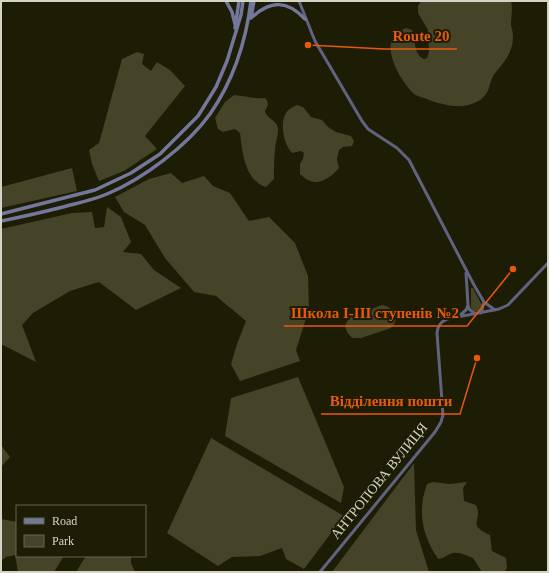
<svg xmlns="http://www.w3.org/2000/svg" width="549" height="573" font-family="'Times New Roman',serif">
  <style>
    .green { fill: #454428 }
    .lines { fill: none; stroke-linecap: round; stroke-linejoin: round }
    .secondary { stroke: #60637f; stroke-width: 3 }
    .primary { stroke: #73779b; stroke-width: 3.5 }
    .labels { text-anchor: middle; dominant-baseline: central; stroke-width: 4; stroke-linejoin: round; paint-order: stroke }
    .street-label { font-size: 14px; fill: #d4d4c5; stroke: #1d1c04 }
    .leader { fill: none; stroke: #e8590c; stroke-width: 1.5 }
    .callout-dot { fill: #e8590c; stroke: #1d1c04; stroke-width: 1.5 }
    .callout-label { font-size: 15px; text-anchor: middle; font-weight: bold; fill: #e8590c; stroke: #1d1c04; stroke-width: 4; stroke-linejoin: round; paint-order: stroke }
  </style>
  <rect width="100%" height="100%" fill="#1d1c04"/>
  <path class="green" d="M 421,1 L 511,1 C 513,10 511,16 511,25 C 512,29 513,33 513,37 C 513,52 505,61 496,72 C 488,81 492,92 480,100 C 463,111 441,105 424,98 C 421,97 416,96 413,93 C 401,81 379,46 398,32 C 400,30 404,29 406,28 L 412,30 C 416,40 413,54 424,59 L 427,58 L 429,52 L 428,30 L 418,13 L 418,6 Z
    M 137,52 L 144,54 L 142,64 L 151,71 L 157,62 L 170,70 L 185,86 L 145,136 L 157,149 L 124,171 L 99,181 L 92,164 L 89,150 L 99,143 L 122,59 Z
    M 234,95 C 246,96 253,99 265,98 L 267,100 L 268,105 L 265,111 C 267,119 274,119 277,125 C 280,133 275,142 275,150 C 274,159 274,169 274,179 L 266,187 C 245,181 242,151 240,133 L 235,129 L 223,132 L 218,129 L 215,118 L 225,102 Z
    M 297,105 L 303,107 L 311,117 L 322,120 L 328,127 L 336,132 L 351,136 L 354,141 L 352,146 L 343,147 L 339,150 L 337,159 L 339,168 C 332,177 319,186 308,180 C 305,179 303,176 300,174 L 300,164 L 303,159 L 304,153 L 301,151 L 292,153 C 284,145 280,125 285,115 C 287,110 292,107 297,105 Z
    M 72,168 L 77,191 L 1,208 L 1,187 Z
    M 171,173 L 182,183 L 204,176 L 213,186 L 230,193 L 249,221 L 269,217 L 295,243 L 308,276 L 309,309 L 296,350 L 300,361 L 240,381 L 231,364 L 237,344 L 246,321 L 216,296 L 194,292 L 165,258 L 145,225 L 124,212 L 115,197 L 149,179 Z
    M 107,207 L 121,217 L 131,242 L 123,252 L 141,254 L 154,270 L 181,288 L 136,310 L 99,282 L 70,291 L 33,313 L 22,325 L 36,362 L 1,344 L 1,229 L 72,213 L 92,212 L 95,228 L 104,227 Z
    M 471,288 L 473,288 L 482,305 L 481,311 L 474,312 L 471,308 Z
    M 382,305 C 394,307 401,319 391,328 L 361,338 L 352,338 L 347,332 L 345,326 L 349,317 Z
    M 298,377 L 344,487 L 341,503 L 225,436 L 231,398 Z
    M 211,438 L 344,516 L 304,569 L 286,559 L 282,548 L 260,556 L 232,557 L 218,566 L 167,533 Z
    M 1,445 L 10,457 L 1,467 Z
    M 414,463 L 416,530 L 429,572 L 332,572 Z
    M 433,482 L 450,484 L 467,482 L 463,488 L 464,501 L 476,505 C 484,521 465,524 490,535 L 492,551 L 506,558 L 507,568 L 504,572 L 482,572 L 473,558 C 467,556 457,550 450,554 C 445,556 443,559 438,559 C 422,535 417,511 427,484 Z
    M 1,519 L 17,522 L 17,556 L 64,556 L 54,572 L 18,572 L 15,555 L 6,557 L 1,561 Z
    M 86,556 L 131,556 L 131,563 L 135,572 L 76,572 Z"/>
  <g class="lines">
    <path class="secondary" d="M 299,1 L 315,41 L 362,121 L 368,129 L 397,148 L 409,160 L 474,285 L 484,302 L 495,310
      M 466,273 L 468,305 L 469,309 L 475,314
      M 481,313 L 484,302
      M 458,317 L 466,310 L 468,305
      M 320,572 L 435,432 L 441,422 L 443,415 L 437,333 C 438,326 440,322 447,319 L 499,309 L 508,305 L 548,263"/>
    <path class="primary" d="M 226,1 L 232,12 L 235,24
      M 251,18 C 271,0 287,0 305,19
      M 251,18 L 254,1
      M 235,28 L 239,1
      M 1,214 L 95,190 L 131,173 L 160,154 L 198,116 L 216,87 L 227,61 L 241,15 L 243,1
      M 1,221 C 22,217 43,212 63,207 C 78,203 93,200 107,194 C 143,179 187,146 210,114 C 233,81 246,41 251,1"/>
  </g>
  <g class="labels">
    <g class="street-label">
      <text transform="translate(379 481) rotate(-51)">АНТРОПОВА ВУЛИЦЯ</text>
    </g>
  </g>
  <path class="leader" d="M308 45L384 49H457M513 269L467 326H284M477 358L460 414H321"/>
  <g class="callout-dot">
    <circle cx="308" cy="45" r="4"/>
    <circle cx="513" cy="269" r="4"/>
    <circle cx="477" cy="358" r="4"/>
  </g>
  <g class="callout-label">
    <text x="421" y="41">Route 20</text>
    <text x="375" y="318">Школа I-III ступенів №2</text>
    <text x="391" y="406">Відділення пошти</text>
  </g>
  <rect width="549" height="573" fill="none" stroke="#d4d4c5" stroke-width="4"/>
  <rect x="16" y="505" width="130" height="52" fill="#1d1c04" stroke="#666651"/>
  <rect x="24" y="518" width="20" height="6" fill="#73779b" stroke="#666651"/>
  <text x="52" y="525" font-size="12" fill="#d4d4c5">Road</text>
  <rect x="24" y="535" width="20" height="12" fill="#454428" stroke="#666651"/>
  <text x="52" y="545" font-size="12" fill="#d4d4c5">Park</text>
</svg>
